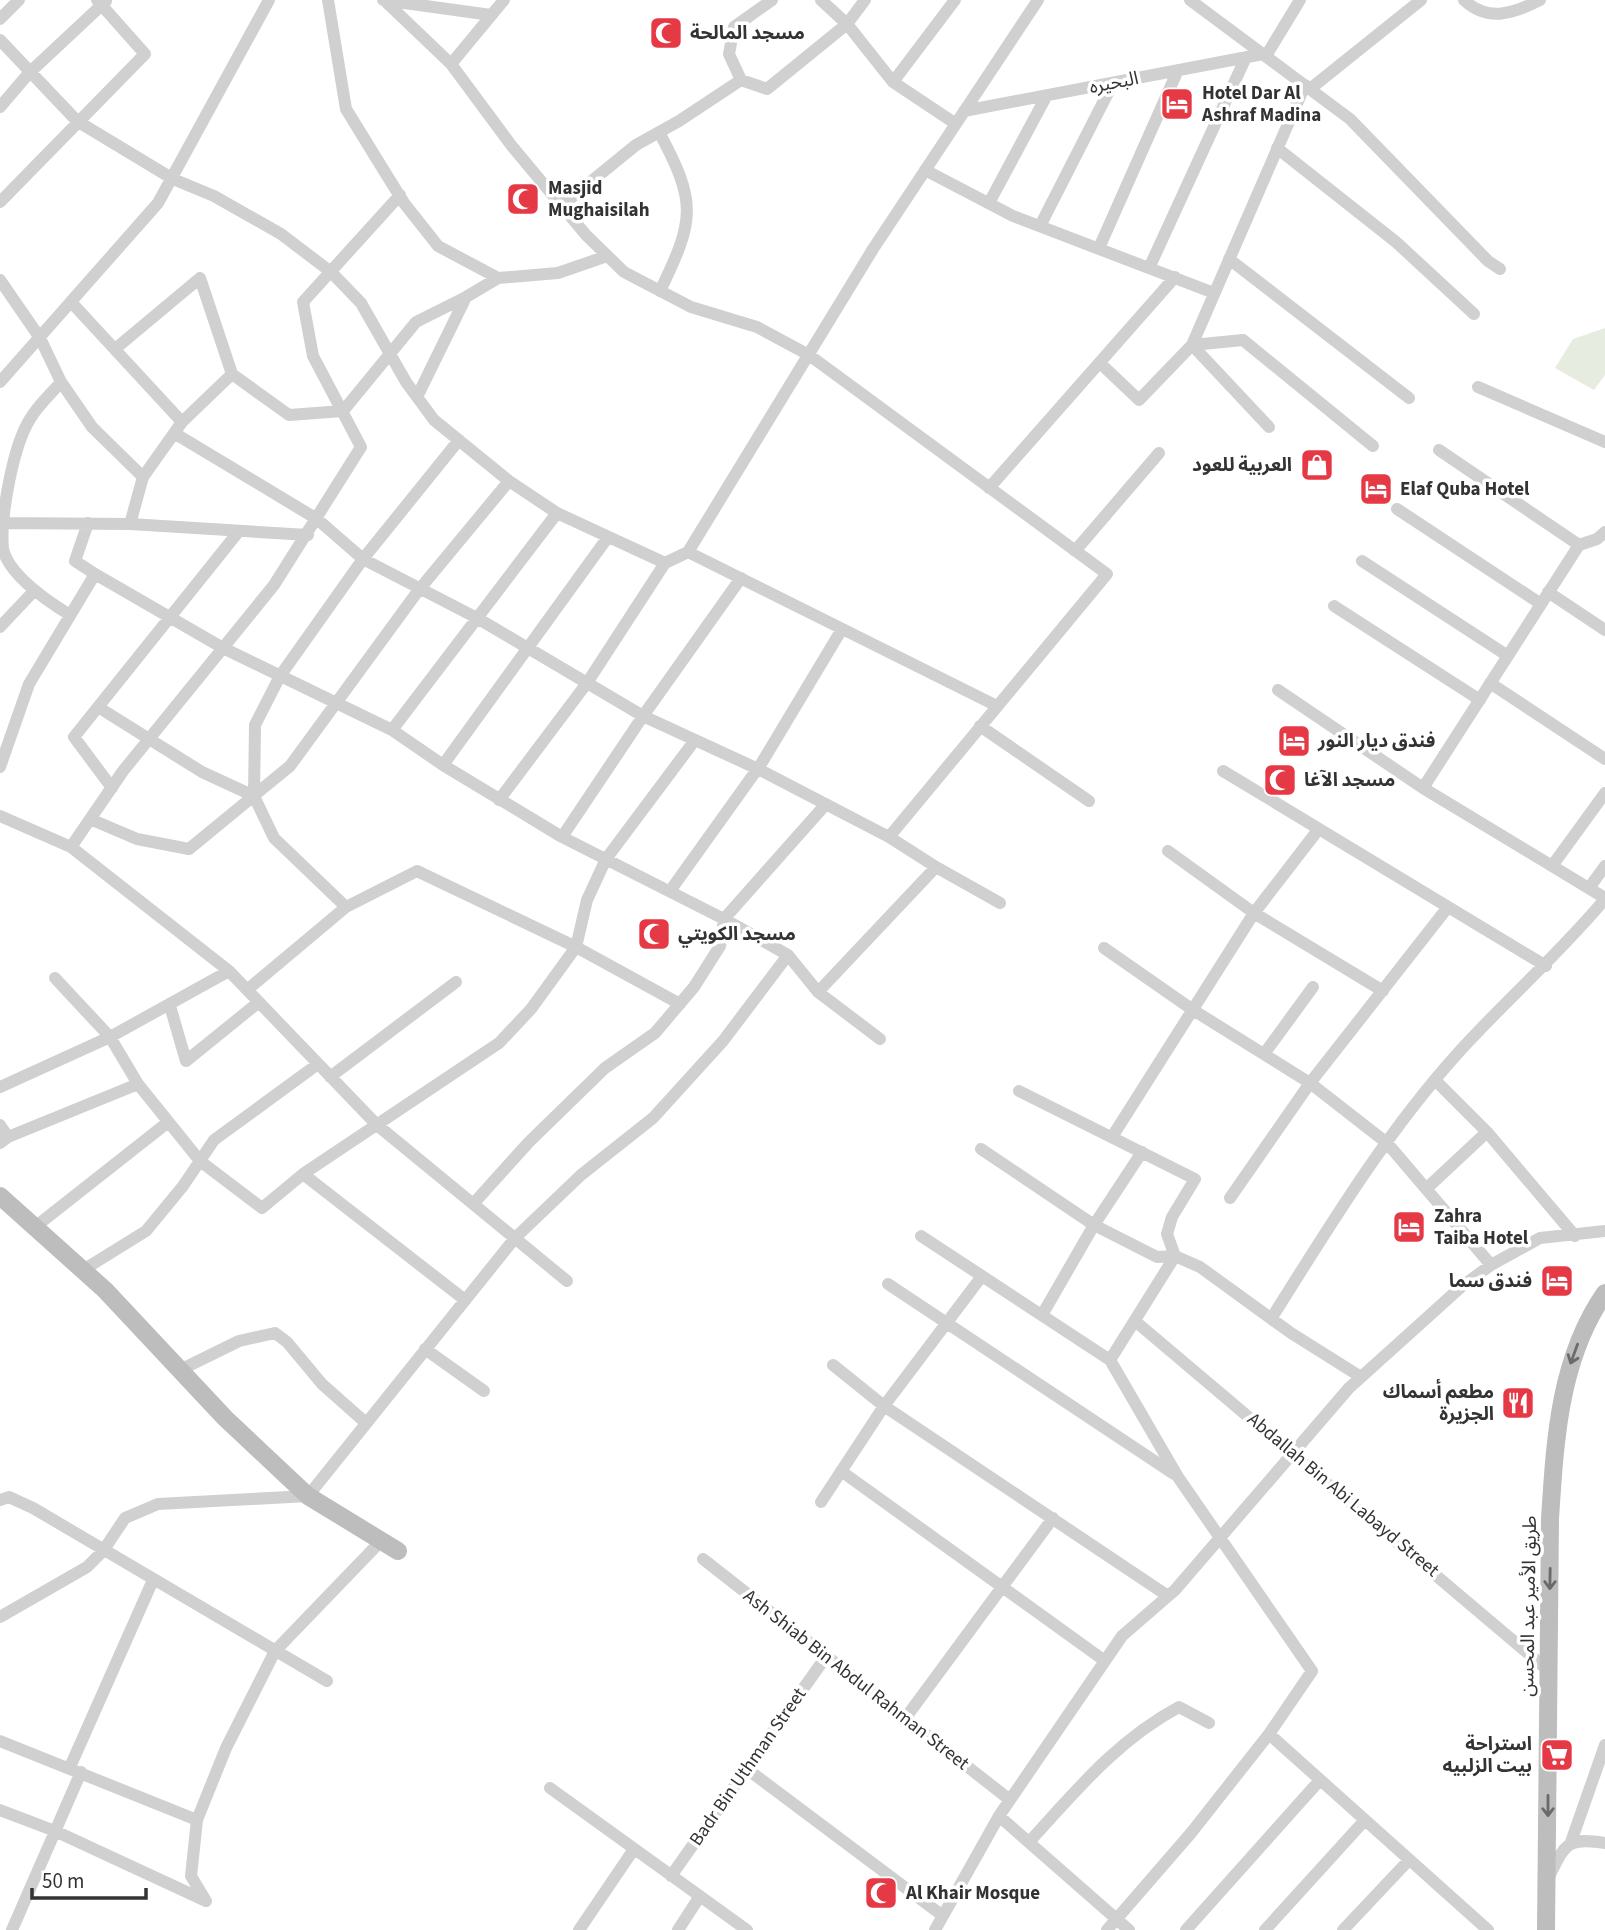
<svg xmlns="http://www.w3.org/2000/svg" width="1605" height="1930" font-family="'Source Sans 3','Noto Sans Arabic',sans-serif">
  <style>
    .green { fill: #e6ecdf }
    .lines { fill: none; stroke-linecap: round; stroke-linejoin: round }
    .street { stroke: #d0d0d0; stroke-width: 12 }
    .secondary { stroke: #bdbdbd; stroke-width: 18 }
    .oneway { stroke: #6a6a6a }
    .labels { text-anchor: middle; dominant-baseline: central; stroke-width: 7; stroke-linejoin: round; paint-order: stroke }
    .poi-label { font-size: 19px; font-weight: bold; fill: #333; stroke: #fff; text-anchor: start }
    .street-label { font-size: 19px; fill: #333; stroke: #fff }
  </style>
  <rect width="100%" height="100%" fill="#fff"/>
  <path class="green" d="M 1605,328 L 1605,375 L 1594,390 L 1555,368 L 1573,339 Z"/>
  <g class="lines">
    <path class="street" d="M 328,0 L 346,109 L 378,161 L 404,203 L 438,246 L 498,278
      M 383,0 L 491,15
      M 772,0 L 734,27 L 729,54 L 741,80 L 767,89 L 847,24 L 865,0
      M 821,0 L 847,24 L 893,82
      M 955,0 L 893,82 L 956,124
      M 1190,0 L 1350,119 L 1488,261 L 1500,269
      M 1464,0 C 1488,23 1515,13 1540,0
      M 385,1 L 451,64 L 511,145 L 586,235 L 624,272 L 691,307 L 757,327 L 809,355 L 1107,574 L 889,837
      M 0,19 L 19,0
      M 0,40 L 77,121 L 173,179 L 214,196 L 281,234 L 331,272 L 361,303 L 406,382 L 434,420 L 509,481 L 557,513 L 665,563 L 688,552 L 873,249 L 1038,0
      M 1266,56 L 1300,0
      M 451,64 L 504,0
      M 1310,89 L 1421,0
      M 0,107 L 29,73 L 106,1
      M 964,111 L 1263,54
      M 659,132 C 697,203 695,219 660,291
      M 1277,148 L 1396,242 L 1474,314
      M 925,170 L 1013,216 L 1214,293
      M 0,202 L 145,54 L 97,0
      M 989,203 L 1047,95
      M 561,206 L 636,145 L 679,121 L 741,80
      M 1040,226 L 1113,83
      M 1099,248 L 1178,70
      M 1229,259 L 1409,398
      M 1150,266 L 1246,57
      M 0,280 L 40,338 L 61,382 L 92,427 L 143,477
      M 72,303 L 182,422
      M 1192,345 L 1243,340 L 1373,446
      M 1192,345 L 1269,427
      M 115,349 L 200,278 L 232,374 L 182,422 L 143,477 L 130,524
      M 1100,363 L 1139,400 L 1192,345 L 1305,85
      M 232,374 L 289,415 L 343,411 L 416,322 L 466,297
      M 0,382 L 158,203 L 269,0
      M 61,382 C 51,394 38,405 30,419 C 13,446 0,517 3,549 C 9,575 49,602 70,615
      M 1478,387 L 1605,442
      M 417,397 L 466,297 L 498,278 L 558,273 L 607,256
      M 174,433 L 317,519 L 363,559 L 477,618 L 643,716 L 758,769 L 889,837 L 936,867 L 1000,903
      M 989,488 L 1175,277
      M 1397,509 L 1541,604
      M 0,523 L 130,524 L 308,535
      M 88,523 L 75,561 L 95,574 L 223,648 L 392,730 L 443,765 L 562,837 L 724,919 L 788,955 L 818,992 L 880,1039
      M 1579,545 L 1597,539 L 1605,532
      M 1075,551 L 1159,453
      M 688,552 L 997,706
      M 1362,561 L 1508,656
      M 1548,592 L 1605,630
      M 1334,606 L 1480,700
      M 0,627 L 33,592
      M 1490,683 L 1605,759
      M 1278,690 L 1423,788 L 1605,898
      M 98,707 L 202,772 L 254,796
      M 980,726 L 1089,801
      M 392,730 L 557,513
      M 443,765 L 608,537
      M 0,767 L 29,684 L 95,574
      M 1223,771 L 1546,966
      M 112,788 L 74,737 L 239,531
      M 1423,788 L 1579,545 L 1439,450
      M 499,800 L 587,683 L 665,563
      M 0,816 L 71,847 L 229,971 L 377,1125 L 567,1281
      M 90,819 L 137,839 L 189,849 L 290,766 L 418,591 L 509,481
      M 562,837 L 643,716 L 741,578
      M 71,847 L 123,771 L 274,585 L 361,447 L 313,356 L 303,302 L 400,195
      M 1168,851 L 1254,913 L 1383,991
      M 1552,866 L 1605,793
      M 1589,888 L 1605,866
      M 670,891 L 761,764 L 842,629
      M 346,907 L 274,838 L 254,796 L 255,725 L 280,676 L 363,559 L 459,440
      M 1104,948 L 1193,1010 L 1310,1083 L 1387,1143 L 1491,1265
      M 55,978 L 110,1037 L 138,1084 L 200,1161 L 262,1208 L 303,1174 L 499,1043 L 531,1009 L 576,947 L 587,900 L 606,859 L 695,740
      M 247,990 L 346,907 L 417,871 L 576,947 L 680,1004
      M 818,992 L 936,867
      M 170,1006 L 186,1061 L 259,1002
      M 1264,1054 L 1313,987
      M 330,1077 L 456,982
      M 1436,1081 L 1487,1132 L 1575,1236
      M 0,1087 L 110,1037 L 229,971
      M 1019,1091 L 1195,1179 L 1172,1217 L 1167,1234 L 1175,1256 L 1110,1360 L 1178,1477 L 1312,1671 L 1269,1734 L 1191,1833 L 1107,1930
      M 0,1125 L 8,1137
      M 1112,1137 L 1254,913 L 1318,830
      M 0,1143 L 8,1137 L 138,1084
      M 981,1149 L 1094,1225 L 1157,1257 L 1175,1256 L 1200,1267 L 1291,1333 L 1361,1377
      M 303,1174 L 465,1300
      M 1426,1189 L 1487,1132
      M 1230,1198 L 1310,1083 L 1448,907
      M 474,1203 L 529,1142 L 605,1068 L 655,1033 L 694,987 L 720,946 L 724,919 L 826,804
      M 35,1227 L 167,1123
      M 921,1236 L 1110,1360
      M 83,1270 L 146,1231 L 183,1186 L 214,1140 L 318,1064
      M 888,1284 L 1174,1474
      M 1042,1315 L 1094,1225 L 1142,1152
      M 1271,1319 C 1329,1227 1385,1134 1458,1053 C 1506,1000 1559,954 1605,899
      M 1135,1321 L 1549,1671
      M 425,1349 L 484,1391
      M 833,1365 L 884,1406 L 1168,1596
      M 180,1370 L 239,1341 L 275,1333 L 287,1342 L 322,1384 L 366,1423
      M 841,1471 L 1105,1661
      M 0,1500 L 9,1497 L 33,1508 L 327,1681
      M 821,1502 L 884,1406 L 982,1276
      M 703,1559 L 1010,1800
      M 0,1617 L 87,1567 L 103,1551 L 125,1518 L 158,1504 L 308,1496 L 515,1238 L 581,1175 L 653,1118 L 723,1041 L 788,955
      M 904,1720 L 1053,1518
      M 1269,1734 L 1488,1930
      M 0,1741 L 197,1820
      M 70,1767 L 153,1580
      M 747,1769 L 943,1916
      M 550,1788 L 747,1930
      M 0,1810 L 55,1831 L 206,1901
      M 999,1816 L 1129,1930
      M 1029,1842 C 1075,1792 1117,1740 1179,1707 L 1209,1723
      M 1571,1842 L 1605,1745
      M 671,1876 L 825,1658
      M 1549,1877 C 1565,1844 1567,1837 1605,1843
      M 206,1901 L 191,1876 L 197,1820 L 226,1748 L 275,1651 L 381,1541
      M 12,1930 L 81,1772
      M 579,1930 L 634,1849
      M 678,1930 L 700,1896
      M 935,1930 L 999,1816 L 1122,1636 L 1175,1590 L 1349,1388 L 1461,1287 L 1491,1265 L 1540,1238 L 1605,1231
      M 1186,1930 L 1320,1780
      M 1265,1930 L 1365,1820
      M 1343,1930 L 1409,1860"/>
    <path class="secondary" d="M 0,1196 L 105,1290 L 225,1418 L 308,1496 L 398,1551
      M 1546,1930 L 1550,1519 C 1555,1441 1559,1359 1605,1293"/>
  </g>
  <defs><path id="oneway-shaft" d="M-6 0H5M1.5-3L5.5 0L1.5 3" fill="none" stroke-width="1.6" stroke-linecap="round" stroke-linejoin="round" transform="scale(1.75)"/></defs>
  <g class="oneway">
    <use href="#oneway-shaft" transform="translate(1574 1354) rotate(110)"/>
    <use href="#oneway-shaft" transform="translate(1550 1579) rotate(91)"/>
    <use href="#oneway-shaft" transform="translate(1548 1806) rotate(90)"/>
  </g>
  <defs>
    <symbol id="mosque-square" viewBox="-11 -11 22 22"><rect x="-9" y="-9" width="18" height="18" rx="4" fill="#e63946" stroke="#fff"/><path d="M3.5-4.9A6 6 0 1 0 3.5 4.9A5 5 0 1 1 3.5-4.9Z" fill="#fff"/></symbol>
    <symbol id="hotel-square" viewBox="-11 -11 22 22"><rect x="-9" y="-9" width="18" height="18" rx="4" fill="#e63946" stroke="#fff"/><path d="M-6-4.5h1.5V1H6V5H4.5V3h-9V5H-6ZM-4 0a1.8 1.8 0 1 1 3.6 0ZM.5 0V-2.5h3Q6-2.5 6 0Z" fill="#fff"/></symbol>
    <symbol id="shop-square" viewBox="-11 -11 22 22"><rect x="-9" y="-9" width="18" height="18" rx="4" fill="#e63946" stroke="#fff"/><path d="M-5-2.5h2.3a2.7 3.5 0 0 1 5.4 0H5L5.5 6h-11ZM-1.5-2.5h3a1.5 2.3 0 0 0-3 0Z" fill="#fff"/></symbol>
    <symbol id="restaurant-square" viewBox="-11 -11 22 22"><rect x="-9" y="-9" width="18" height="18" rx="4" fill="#e63946" stroke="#fff"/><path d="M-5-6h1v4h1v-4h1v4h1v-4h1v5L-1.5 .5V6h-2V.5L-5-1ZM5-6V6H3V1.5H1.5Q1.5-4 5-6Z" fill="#fff"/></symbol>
    <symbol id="supermarket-square" viewBox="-11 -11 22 22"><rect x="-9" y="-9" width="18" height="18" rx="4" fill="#e63946" stroke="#fff"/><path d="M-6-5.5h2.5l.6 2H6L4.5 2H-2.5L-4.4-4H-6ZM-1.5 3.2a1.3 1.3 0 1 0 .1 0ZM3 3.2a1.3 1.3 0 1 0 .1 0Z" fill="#fff"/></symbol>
  </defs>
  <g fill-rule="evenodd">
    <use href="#mosque-square" x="647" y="14" width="38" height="38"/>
    <use href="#hotel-square" x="1158" y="85" width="38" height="38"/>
    <use href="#mosque-square" x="504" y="180" width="38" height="38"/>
    <use href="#shop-square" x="1298" y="446" width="38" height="38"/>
    <use href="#hotel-square" x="1357" y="470" width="38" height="38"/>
    <use href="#hotel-square" x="1275" y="722" width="38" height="38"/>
    <use href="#mosque-square" x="1261" y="761" width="38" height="38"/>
    <use href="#mosque-square" x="635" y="915" width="38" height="38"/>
    <use href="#hotel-square" x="1390" y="1208" width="38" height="38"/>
    <use href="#hotel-square" x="1538" y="1262" width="38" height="38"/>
    <use href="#restaurant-square" x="1499" y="1384" width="38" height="38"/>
    <use href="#supermarket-square" x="1538" y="1736" width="38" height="38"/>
    <use href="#mosque-square" x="862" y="1874" width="38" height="38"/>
  </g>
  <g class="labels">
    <g class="poi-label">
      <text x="690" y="33">مسجد المالحة</text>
      <text x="1202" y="93">Hotel Dar Al<tspan x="1202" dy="22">Ashraf Madina</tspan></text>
      <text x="548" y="188">Masjid<tspan x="548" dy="22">Mughaisilah</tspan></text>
      <text x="1292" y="465" text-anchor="end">العربية للعود</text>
      <text x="1400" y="489">Elaf Quba Hotel</text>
      <text x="1318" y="741">فندق ديار النور</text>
      <text x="1304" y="780">مسجد الآغا</text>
      <text x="678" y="934">مسجد الكويتي</text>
      <text x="1434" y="1216">Zahra<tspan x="1434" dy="22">Taiba Hotel</tspan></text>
      <text x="1532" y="1281" text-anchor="end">فندق سما</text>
      <text x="1494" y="1392" text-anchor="end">مطعم أسماك<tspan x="1494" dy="22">الجزيرة</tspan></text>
      <text x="1532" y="1744" text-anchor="end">استراحة<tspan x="1532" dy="22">بيت الزلبيه</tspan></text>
      <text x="906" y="1893">Al Khair Mosque</text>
    </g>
    <g class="street-label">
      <text transform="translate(1114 83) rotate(-11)">البحيره</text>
      <text transform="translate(1343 1495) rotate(40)">Abdallah Bin Abi Labayd Street</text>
      <text transform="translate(1529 1606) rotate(-89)">طريق الأمير عبد المحسن</text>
      <text transform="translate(856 1680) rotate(38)">Ash Shiab Bin Abdul Rahman Street</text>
      <text transform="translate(748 1767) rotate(-55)">Badr Bin Uthman Street</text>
    </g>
  </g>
  <path d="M32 1888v10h114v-10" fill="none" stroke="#333333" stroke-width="3.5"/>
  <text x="42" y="1888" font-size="21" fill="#333333" stroke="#ffffff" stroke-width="5" paint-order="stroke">50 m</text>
</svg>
